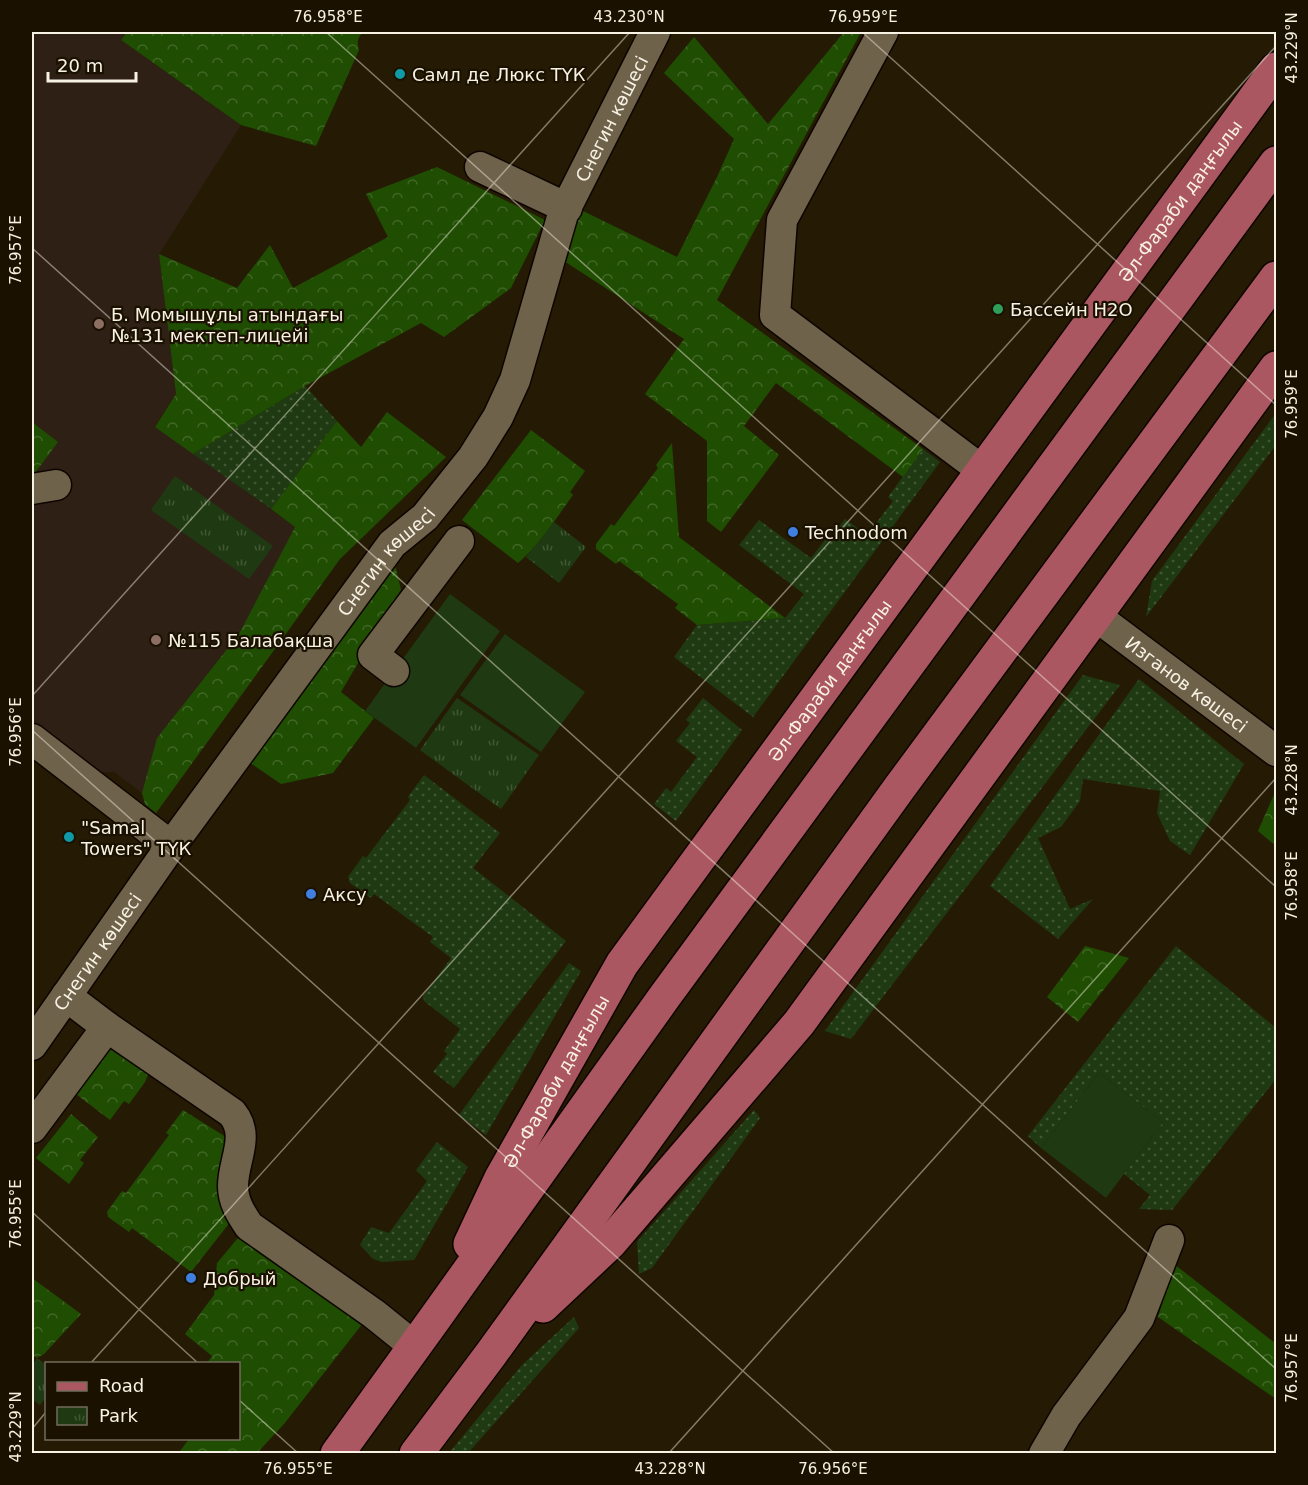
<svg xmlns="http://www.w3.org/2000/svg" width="1308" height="1485" font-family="'DejaVu Sans',sans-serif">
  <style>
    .education { fill: #2e2014 }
    .grass { fill: url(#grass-dots) }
    .forest { fill: url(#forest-crowns) }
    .park { fill: url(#park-tufts) }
    .pitch { fill: #1f3a12 }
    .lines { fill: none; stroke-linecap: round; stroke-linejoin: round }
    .minor-casing { stroke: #0e0500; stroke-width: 33 }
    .major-casing { stroke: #0e0500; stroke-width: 36 }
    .minor { stroke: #6e624a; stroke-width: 30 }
    .major { stroke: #ab5761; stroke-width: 33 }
    .ticks { fill: none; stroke: #f8f2e4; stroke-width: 1.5; stroke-opacity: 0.45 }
    .culture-dot { fill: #0f9aa8; stroke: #1b1100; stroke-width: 2 }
    .leisure-dot { fill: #2e9e5b; stroke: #1b1100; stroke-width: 2 }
    .education-dot { fill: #8d6e63; stroke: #1b1100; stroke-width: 2 }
    .shop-dot { fill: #3f7fe0; stroke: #1b1100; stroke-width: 2 }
    .labels { text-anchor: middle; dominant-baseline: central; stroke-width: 4.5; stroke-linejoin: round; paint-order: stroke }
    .poi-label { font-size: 18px; fill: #f8f2e4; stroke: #1b1100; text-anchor: start }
    .street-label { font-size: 18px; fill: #f8f2e4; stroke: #1b1100 }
    .neatline { fill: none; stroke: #f8f2e4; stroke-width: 2 }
    .ticks-label { font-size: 15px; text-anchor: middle; fill: #f8f2e4 }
  </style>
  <defs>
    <pattern id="grass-dots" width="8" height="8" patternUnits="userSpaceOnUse" patternTransform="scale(1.5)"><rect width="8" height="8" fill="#1f3a12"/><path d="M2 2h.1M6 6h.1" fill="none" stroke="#405734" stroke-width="1.8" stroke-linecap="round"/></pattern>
    <pattern id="forest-crowns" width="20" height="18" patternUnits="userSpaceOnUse" patternTransform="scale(1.5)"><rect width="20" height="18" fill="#1f4d01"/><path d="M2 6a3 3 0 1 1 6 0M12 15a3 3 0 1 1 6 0" fill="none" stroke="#406726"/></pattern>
    <pattern id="park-tufts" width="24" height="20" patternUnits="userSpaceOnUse" patternTransform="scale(1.5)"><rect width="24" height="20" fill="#1f3a12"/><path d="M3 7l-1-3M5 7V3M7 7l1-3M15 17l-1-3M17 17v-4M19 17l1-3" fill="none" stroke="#405734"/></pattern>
  </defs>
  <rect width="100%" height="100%" fill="#251b04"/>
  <path class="education" d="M 32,32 L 127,32 L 121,40 L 241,125 L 159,254 L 176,394 L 155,426 L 340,559 L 156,813 L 145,804 L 142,793 L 114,772 L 99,772 L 32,721 Z"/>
  <path class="grass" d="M 305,386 L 337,421 L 271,509 L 193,454 Z
    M 1276,413 L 1276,445 L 1146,617 L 1152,581 Z
    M 923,449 L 940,462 L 753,717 L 674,657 L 697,625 L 785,618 L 804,594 L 739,545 L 759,520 L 811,558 L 828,536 L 831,538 L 845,519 L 867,535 L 893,501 L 888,497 Z
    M 1083,675 L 1120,685 L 851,1039 L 825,1031 Z
    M 1139,679 L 1244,764 L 1190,855 L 1170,841 L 1157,813 L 1160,791 L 1083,779 L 1080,801 L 1061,827 L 1038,838 L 1070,909 L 1093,899 L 1058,939 L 990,886 Z
    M 703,698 L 742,730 L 676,821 L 654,804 L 666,788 L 671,792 L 697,757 L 676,741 L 690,723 L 686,720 Z
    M 424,775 L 500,833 L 473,868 L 566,941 L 454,1088 L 433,1072 L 447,1054 L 444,1051 L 460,1029 L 424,1001 L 423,996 L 451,958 L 430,942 L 433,937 L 374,894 L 371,898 L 350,883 L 348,877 L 363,856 L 366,858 L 410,800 L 408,797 Z
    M 1176,946 L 1276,1028 L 1276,1079 L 1172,1210 L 1139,1209 L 1150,1195 L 1124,1174 L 1163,1122 L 1099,1073 L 1041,1148 L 1028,1136 Z
    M 569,963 L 581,971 L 486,1135 L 459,1115 Z
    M 754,1110 L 760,1118 L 652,1268 L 639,1274 L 637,1242 Z
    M 437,1142 L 468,1167 L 414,1260 L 382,1262 L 373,1259 L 360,1245 L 371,1227 L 389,1233 L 427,1181 L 416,1170 Z
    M 574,1317 L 579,1328 L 468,1453 L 449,1453 L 521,1366 Z"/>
  <path class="forest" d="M 127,32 L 364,32 C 357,37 357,42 359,50 L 316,146 L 241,125 L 121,40 Z
    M 844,32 L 861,32 L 717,300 L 923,449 L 903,477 L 776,383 L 744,426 L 779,455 L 721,532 L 707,521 L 707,441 L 645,394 L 684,339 L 564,261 L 581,210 L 677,257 L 717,177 L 734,139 L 664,73 L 694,37 L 768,124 Z
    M 437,167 L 545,220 L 511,288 L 444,337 L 421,323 L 305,386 L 193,454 L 155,427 L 176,394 L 159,254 L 237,288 L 270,245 L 293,288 L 388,237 L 366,194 Z
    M 387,412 L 446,457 L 340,559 L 156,813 L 145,804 L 142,793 L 157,738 L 239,634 L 295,527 L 271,509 L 337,421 L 361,447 Z
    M 32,422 L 58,442 L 32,477 Z
    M 531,430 L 585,471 L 570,492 L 573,495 C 556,518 540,545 518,563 L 462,520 Z
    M 672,443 L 679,537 L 785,618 L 697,625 L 675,608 L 678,604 L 619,561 L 616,564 L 596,549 L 596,544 L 611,524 L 614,526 L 658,468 L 656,465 Z
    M 393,556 L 401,590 L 341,692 L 374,718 L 333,773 L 281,784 L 246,760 Z
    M 1276,790 L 1276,846 L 1258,831 Z
    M 1085,946 L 1129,958 L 1078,1022 L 1047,997 Z
    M 108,1039 L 149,1072 L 145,1082 L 129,1104 L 124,1101 L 110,1120 L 68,1088 Z
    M 183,1110 L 229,1139 L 231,1221 L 191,1272 L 132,1228 L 129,1232 L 108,1217 L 107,1212 L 122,1191 L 126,1193 L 169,1135 L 166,1133 Z
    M 71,1114 L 98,1137 L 80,1160 L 84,1163 L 69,1184 L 36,1158 Z
    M 242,1233 L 363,1323 L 284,1424 L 257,1453 L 184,1454 L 180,1451 L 189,1439 L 238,1438 L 238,1364 L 207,1363 L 212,1356 L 185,1334 L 214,1295 L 217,1263 Z
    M 1174,1264 L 1275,1343 L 1276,1342 L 1276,1399 L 1158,1317 Z
    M 32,1278 L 81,1314 L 44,1354 L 37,1358 L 32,1355 Z"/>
  <path class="park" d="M 175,476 L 273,546 L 249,579 L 151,510 Z
    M 554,522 L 586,547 L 559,583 L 526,557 Z
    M 457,698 L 539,755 L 501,809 L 420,750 Z
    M 37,1358 L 46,1365 L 46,1397 L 40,1405 L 32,1399 L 32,1366 Z"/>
  <path class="pitch" d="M 450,594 L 500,631 L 416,748 L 365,711 Z
    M 505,634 L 585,692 L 541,752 L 460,695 Z
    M 1099,1073 L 1163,1122 L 1106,1198 L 1041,1148 Z"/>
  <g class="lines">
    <defs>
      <g id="minor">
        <path d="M 883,32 L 782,220 L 775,315 L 983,471"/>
        <path d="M 480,167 L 567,208"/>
        <path d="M 32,489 L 56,485"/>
        <path id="s1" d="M 1097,617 L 1276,751"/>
        <path d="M 394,671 L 373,655 L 459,541"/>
        <path d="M 32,739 L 171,846"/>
        <path d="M 66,996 L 107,1027 L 232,1113 C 251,1136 233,1160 233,1186 C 233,1202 241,1214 249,1226 L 374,1314 L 415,1347"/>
        <path id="s2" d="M 32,1045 L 171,846 L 392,544 L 425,517 L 473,457 L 498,417 L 515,380 L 563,214 L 655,32"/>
        <path d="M 32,1128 L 107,1027"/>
        <path d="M 1044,1454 L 1066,1416 L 1139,1318 L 1169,1240"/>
      </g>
      <g id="major">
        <path id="s3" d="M 470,1244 L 501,1178 L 622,964 L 1276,69"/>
        <path d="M 543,1306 L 610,1243 L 799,1023 L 1276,368"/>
        <path d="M 337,1454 L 433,1321 L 665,996 L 1276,163"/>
        <path d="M 416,1454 L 491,1354 L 900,787 L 1276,278"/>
      </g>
    </defs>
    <use href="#minor" class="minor-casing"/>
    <use href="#major" class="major-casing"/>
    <use href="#minor" class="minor"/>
    <use href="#major" class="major"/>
  </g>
  <path class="ticks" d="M 326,32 L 1276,887M 862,32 L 1276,405M 32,248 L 1276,1369M 32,696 L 630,32M 32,730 L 835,1454M 32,1212 L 199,1364M 90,1364 L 1276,46M 238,1399 L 299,1454M 32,1429 L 46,1412M 668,1454 L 1276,778"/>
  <g class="culture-dot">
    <circle cx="400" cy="74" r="6"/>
    <circle cx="69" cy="837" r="6"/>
  </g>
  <circle class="leisure-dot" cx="998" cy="309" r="6"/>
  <g class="education-dot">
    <circle cx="99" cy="324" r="6"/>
    <circle cx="156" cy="640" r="6"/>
  </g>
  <g class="shop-dot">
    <circle cx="793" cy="532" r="6"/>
    <circle cx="311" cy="894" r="6"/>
    <circle cx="191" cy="1278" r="6"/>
  </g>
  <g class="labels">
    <g class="poi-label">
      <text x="412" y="74">Самл де Люкс ТҮК</text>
      <text x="1010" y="309">Бассейн H2O</text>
      <text x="111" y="314">Б. Момышұлы атындағы<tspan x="111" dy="21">№131 мектеп-лицейі</tspan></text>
      <text x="805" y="532">Technodom</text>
      <text x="168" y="640">№115 Балабақша</text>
      <text x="81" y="827">"Samal<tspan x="81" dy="21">Towers" ТҮК</tspan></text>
      <text x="323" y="894">Аксу</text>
      <text x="203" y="1278">Добрый</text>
    </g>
    <g class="street-label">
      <text stroke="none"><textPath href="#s2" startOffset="1104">Снегин көшесі</textPath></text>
      <text stroke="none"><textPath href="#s3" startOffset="1264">Әл-Фараби даңғылы</textPath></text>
      <text stroke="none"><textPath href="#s2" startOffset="600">Снегин көшесі</textPath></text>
      <text stroke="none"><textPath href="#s3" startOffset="670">Әл-Фараби даңғылы</textPath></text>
      <text stroke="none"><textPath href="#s1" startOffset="112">Изганов көшесі</textPath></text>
      <text stroke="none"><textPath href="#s2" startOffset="114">Снегин көшесі</textPath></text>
      <text stroke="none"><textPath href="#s3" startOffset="184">Әл-Фараби даңғылы</textPath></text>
    </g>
  </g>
  <rect width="1308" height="1485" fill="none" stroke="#1b1100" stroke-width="66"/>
  <rect x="45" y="1362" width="195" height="78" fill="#1b1100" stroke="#736b5b" stroke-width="1.5"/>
  <rect x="57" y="1382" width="30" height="9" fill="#ab5761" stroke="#736b5b" stroke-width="1.5"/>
  <text x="99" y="1392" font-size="18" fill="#f8f2e4">Road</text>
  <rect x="57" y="1407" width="30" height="18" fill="url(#park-tufts)" stroke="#736b5b" stroke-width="1.5"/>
  <text x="99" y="1422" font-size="18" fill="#f8f2e4">Park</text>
  <path d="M48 72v9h88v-9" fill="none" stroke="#f8f2e4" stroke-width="3"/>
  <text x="57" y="72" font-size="18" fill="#f8f2e4" stroke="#1b1100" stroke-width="4.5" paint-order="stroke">20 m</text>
  <rect x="33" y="33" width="1242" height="1419" class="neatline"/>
  <g class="ticks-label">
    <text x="328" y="22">76.958°E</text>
    <text x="629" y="22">43.230°N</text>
    <text x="863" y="22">76.959°E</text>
    <text transform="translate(1292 48) rotate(-90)" y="5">43.229°N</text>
    <text transform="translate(16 250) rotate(-90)" y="5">76.957°E</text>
    <text transform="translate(1292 404) rotate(-90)" y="5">76.959°E</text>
    <text transform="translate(16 732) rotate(-90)" y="5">76.956°E</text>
    <text transform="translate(1292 780) rotate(-90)" y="5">43.228°N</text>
    <text transform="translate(1292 886) rotate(-90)" y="5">76.958°E</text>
    <text transform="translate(16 1214) rotate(-90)" y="5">76.955°E</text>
    <text transform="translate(1292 1368) rotate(-90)" y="5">76.957°E</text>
    <text transform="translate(16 1427) rotate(-90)" y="5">43.229°N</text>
    <text x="298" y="1474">76.955°E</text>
    <text x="670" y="1474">43.228°N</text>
    <text x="833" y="1474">76.956°E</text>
  </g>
</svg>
